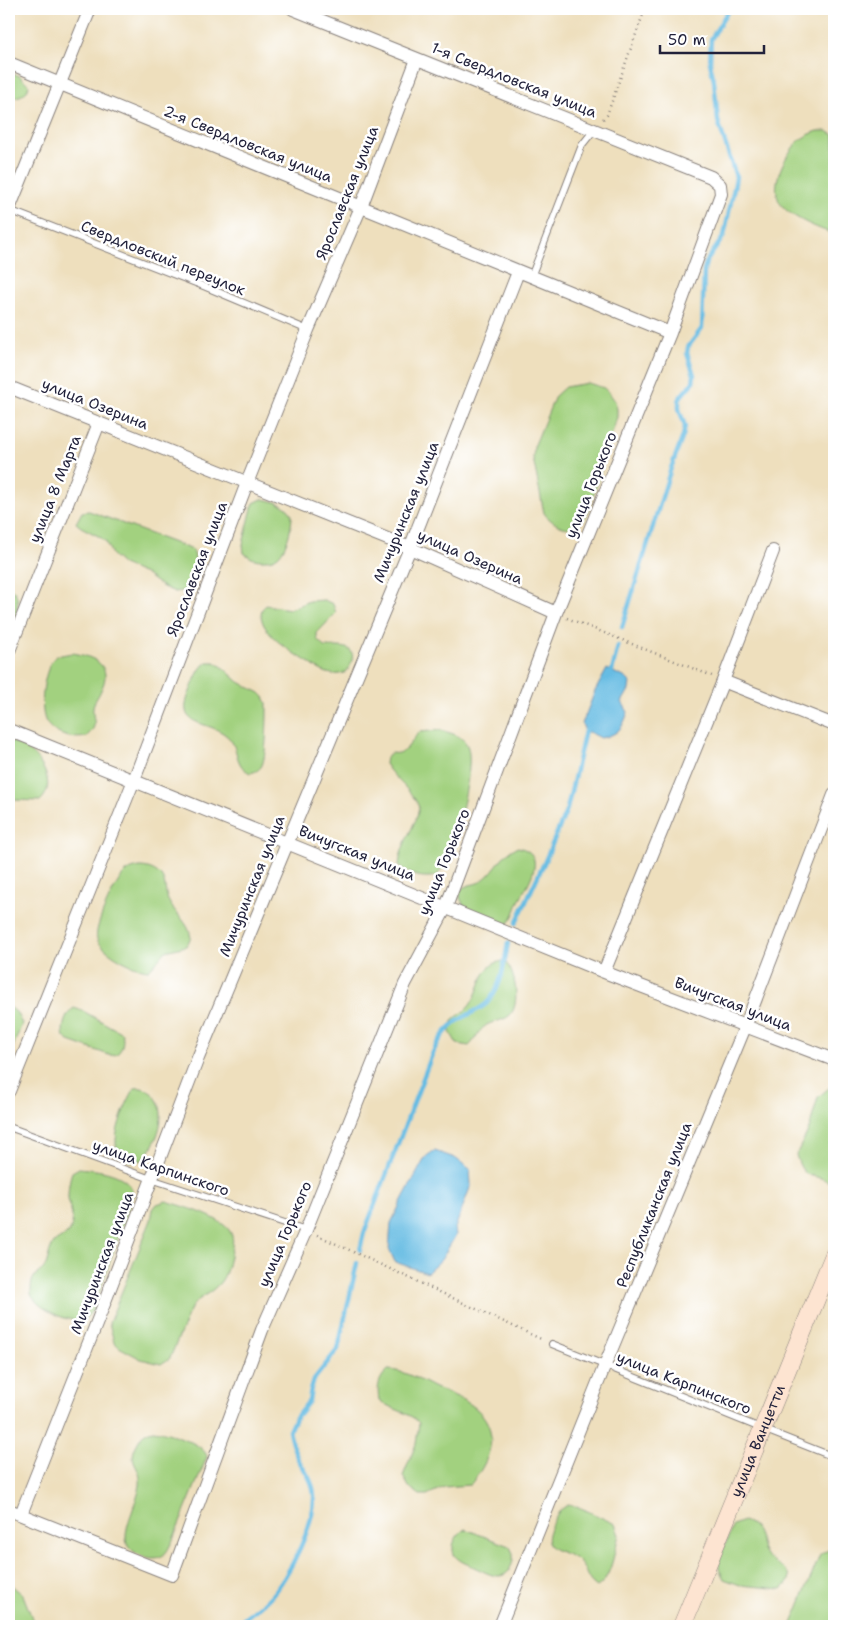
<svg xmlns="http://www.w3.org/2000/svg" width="843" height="1635" font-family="'Shantell Sans',sans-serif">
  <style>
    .green { fill: #a2d17f; stroke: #627a5d }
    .water { fill: #66bce3; stroke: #446f8f }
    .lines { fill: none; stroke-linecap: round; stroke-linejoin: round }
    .stream { stroke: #66bce3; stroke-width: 4.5 }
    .lane-casing { stroke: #88807c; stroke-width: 8 }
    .street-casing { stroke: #88807c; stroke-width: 14 }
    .secondary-casing { stroke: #88807c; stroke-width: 19 }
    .path { stroke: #88807c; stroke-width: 2.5; stroke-dasharray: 1 4; stroke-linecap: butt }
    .lane { stroke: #fff; stroke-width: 6 }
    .street { stroke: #fff; stroke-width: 12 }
    .secondary { stroke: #fde4d1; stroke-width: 18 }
    .labels { text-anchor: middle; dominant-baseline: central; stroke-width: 5; stroke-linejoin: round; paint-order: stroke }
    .street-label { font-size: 15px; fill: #22223b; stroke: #fff }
  </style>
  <rect width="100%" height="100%" fill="#fff"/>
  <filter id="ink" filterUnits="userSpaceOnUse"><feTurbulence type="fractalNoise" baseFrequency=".02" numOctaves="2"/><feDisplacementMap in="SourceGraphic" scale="10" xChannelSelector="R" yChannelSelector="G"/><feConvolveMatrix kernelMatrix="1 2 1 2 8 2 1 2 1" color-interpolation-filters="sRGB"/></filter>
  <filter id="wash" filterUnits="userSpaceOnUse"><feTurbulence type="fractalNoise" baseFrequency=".0096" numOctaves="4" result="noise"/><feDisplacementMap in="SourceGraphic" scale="20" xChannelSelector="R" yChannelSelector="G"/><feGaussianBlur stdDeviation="1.12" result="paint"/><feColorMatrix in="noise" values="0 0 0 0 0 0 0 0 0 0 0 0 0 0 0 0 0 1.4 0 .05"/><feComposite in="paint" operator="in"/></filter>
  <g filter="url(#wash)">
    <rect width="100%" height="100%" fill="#eedfbd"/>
    <path class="green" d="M 9,72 L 20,76 L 29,85 C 27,96 18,97 9,98 Z
      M 818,131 L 827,131 L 834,135 L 834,234 C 819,229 789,217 780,203 C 769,184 786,153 800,140 C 805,136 812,133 818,131 Z
      M 588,383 L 604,388 L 610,394 L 615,401 L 617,409 L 617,417 L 589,510 C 587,514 585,518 583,521 C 571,535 553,525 544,513 L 533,458 L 534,447 L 555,396 L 565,387 Z
      M 262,499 C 274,501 287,504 292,515 C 292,527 287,548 278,556 C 273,560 268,560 262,560 C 255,560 250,558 244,553 L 243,544 L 252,508 L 254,503 Z
      M 89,511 L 193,550 C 198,563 195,577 188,588 L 182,591 L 175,592 L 163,587 L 145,574 L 123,565 L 112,555 L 106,542 L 100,537 L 81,527 L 76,523 L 82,512 Z
      M 9,587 C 25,596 15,617 9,630 Z
      M 324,600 L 333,604 L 336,613 L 317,633 L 317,639 L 324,647 C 334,648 356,643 352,660 C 351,665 349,670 344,673 C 340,674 336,675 332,674 C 323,673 315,667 308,662 C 292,652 255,631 262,609 L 266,605 L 290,609 L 309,601 Z
      M 72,653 C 93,656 114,665 101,690 C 99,696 93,702 93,708 C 92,722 100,724 86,737 C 72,740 52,735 45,720 C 39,704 44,667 56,656 Z
      M 207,662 L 214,662 L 219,664 L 239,682 L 260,693 L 264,697 L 267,703 C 267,715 267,759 261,767 C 258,771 254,772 250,773 C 233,764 240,749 228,737 C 208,718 172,730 191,689 C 195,680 198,668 207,662 Z
      M 440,730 C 450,733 462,735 467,745 C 477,765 452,859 437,876 C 422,879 410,876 399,865 C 400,844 416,827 419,807 C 412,790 395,780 385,764 L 386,757 L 391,753 C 408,756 409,741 420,732 Z
      M 9,741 C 32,745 62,781 40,801 L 15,800 L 9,802 Z
      M 518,847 C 549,854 528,883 520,899 C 515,909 514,919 505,926 L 465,908 L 460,898 L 460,890 C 467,883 477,886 484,879 C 497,869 502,852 518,847 Z
      M 140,867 C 148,867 156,870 161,876 C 167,884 164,894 169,902 C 176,915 189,922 191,938 L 186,946 L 166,951 L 149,970 C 136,970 102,952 97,939 C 93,928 115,884 123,875 C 127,870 134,868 140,867 Z
      M 504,961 C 516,970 521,1006 509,1016 C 501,1022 491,1021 484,1027 C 477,1033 475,1041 469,1046 L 457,1044 L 450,1032 L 452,1021 C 459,1014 467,1011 472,1002 C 482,986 481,963 504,961 Z
      M 9,1006 L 17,1013 L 22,1024 L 9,1057 Z
      M 74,1008 L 83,1011 L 122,1033 C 125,1042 121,1058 109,1055 L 69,1041 L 64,1037 C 61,1028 66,1013 74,1008 Z
      M 834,1084 L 834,1193 L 832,1184 C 813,1170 805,1185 796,1155 L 809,1129 L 818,1097 Z
      M 135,1088 C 142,1087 145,1089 150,1092 C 170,1107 159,1138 147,1155 C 142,1161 137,1162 130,1161 C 100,1157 126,1102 135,1088 Z
      M 79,1168 C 96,1170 131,1172 133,1195 L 95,1305 C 92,1310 89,1317 83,1319 C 70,1325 35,1307 31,1294 C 31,1289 31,1283 33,1279 C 35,1274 41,1272 44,1268 C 49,1261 48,1250 54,1243 C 59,1238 68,1236 71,1228 C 75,1218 69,1208 68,1198 C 68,1190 69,1180 72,1172 Z
      M 166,1201 C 182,1206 228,1218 232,1236 C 234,1243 231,1250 230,1256 C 228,1266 226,1276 219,1284 C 211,1293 200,1297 192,1306 L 170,1358 L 161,1364 L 141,1359 L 119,1347 L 114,1342 L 109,1323 L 151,1220 L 153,1209 L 157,1204 Z
      M 388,1370 C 404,1370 421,1381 435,1388 C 447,1393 460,1397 470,1404 C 503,1426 492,1459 470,1485 L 444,1487 L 427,1495 L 420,1495 L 409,1487 L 403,1476 L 416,1444 L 419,1423 C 410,1412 391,1410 379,1400 C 377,1387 378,1379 388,1370 Z
      M 153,1430 C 166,1431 206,1444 207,1457 L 172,1542 C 169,1547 167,1554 160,1557 C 148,1561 126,1552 126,1538 C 125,1524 138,1501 140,1485 C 142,1464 125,1465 138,1442 C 142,1435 144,1432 153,1430 Z
      M 568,1505 L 581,1508 L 615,1524 L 619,1535 C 614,1551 612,1578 597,1587 C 585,1579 588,1571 579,1562 C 567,1548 537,1555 551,1526 C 556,1516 558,1510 568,1505 Z
      M 743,1521 C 765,1529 756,1540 766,1555 C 774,1566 803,1572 782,1589 L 740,1585 L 724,1579 L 719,1569 L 720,1558 L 733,1525 Z
      M 465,1529 L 509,1546 C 516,1555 513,1562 509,1571 C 506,1574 503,1576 499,1576 C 491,1576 483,1571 476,1568 C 470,1565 460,1562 455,1556 C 449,1546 457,1534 465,1529 Z
      M 828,1550 L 834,1550 L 834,1626 L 791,1626 L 820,1555 Z
      M 9,1583 L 23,1595 L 34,1623 L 34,1626 L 9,1626 Z"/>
    <path class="water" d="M 607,669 L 626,678 L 630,682 L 629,690 L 622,702 L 628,712 C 622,729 619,734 601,738 L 591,733 L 585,731 L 582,724 L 595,691 Z
      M 435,1151 L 455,1158 L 470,1169 L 471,1185 L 455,1228 L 456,1235 L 441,1260 L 427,1273 L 395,1262 L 389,1249 L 391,1223 L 403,1198 L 425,1158 Z"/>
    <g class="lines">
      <path class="stream" d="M 826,9 L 834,12
        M 622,627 L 671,468 L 683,436 L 685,426 L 679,409 L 679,401 L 681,396 L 693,382 L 694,375 L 687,353 L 688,347 L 702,328 L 704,270 L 706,262 L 724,236 L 735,183 L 736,177 L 718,121 L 714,81 L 710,63 L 711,39 L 729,9
        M 612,671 L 618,646
        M 516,923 L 545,861 L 567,809 L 585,731
        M 360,1250 L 364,1233 L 433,1052 C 441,1036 450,1024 466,1016 C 473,1012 480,1009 486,1004 C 502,989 504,963 508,943
        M 236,1626 C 245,1616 259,1609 268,1599 C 288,1580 320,1516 313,1488 C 310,1476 302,1467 297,1457 C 294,1449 291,1440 289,1431 L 294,1420 L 309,1401 L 311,1388 L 315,1378 L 338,1349 L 357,1263"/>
    </g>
  </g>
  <g filter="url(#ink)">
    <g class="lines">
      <defs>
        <path id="lane" d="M 9,210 L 206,287 L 308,330
          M 531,277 L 582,145 L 594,130
          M 9,1127 L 151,1179 L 306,1230
          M 552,1344 L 763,1429 L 834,1457"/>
        <path id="street" d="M 9,63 L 670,333
          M 9,209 L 90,9
          M 9,387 L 410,548 L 556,613
          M 9,651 L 99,423
          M 723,681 L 834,725
          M 9,730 L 604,972 L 834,1060
          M 604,972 L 723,681 L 773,551
          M 9,1091 L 134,780 L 247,483 L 308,330 L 361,207 L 417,59
          M 9,1510 L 172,1575 L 262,1330 L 306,1230 L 405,984 L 446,907 L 556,613 L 670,333 L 721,194 L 720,185 L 711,177 L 293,9
          M 21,1514 L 99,1317 L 198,1058 L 410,548 L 518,272
          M 500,1626 L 605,1365 L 745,1027 L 834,795"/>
        <g id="secondary">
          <path id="s1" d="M 682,1626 L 834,1255"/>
        </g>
      </defs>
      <use href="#lane" class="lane-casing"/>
      <use href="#street" class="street-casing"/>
      <use href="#secondary" class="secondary-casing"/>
      <path class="path" d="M 603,119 L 607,115 L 645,9
        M 567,618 L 712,676
        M 317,1235 L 543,1340"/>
      <use href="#lane" class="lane"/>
      <use href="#street" class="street"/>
      <use href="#secondary" class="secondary"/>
    </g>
  </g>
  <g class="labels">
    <g class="street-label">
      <text transform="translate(514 80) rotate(22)">1-я Свердловская улица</text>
      <text transform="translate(248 144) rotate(22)">2-я Свердловская улица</text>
      <text transform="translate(347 193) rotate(-68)">Ярославская улица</text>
      <text transform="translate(163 258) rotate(22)">Свердловский переулок</text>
      <text transform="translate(95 404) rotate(22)">улица Озерина</text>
      <text transform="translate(591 485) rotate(-68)">улица Горького</text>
      <text transform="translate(55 489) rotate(-68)">улица 8 Марта</text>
      <text transform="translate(406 512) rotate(-68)">Мичуринская улица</text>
      <text transform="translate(470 557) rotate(24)">улица Озерина</text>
      <text transform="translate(197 569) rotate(-69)">Ярославская улица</text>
      <text transform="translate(357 853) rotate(22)">Вичугская улица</text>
      <text transform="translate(444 862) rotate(-68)">улица Горького</text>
      <text transform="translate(252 886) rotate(-68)">Мичуринская улица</text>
      <text transform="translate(733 1004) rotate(21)">Вичугская улица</text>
      <text transform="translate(161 1168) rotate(19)">улица Карпинского</text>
      <text transform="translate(654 1205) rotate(-68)">Республиканская улица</text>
      <text transform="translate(285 1234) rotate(-67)">улица Горького</text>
      <text transform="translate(102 1263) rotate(-69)">Мичуринская улица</text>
      <text transform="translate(684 1383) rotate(22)">улица Карпинского</text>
      <text stroke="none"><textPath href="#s1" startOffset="200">улица Ванцетти</textPath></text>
    </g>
  </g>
  <rect width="843" height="1635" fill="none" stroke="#fff" stroke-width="30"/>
  <path d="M660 45v8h104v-8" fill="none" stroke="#22223b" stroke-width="2.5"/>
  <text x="668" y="45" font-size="15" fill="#22223b" stroke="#ffffff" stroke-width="4" paint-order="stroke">50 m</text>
</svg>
